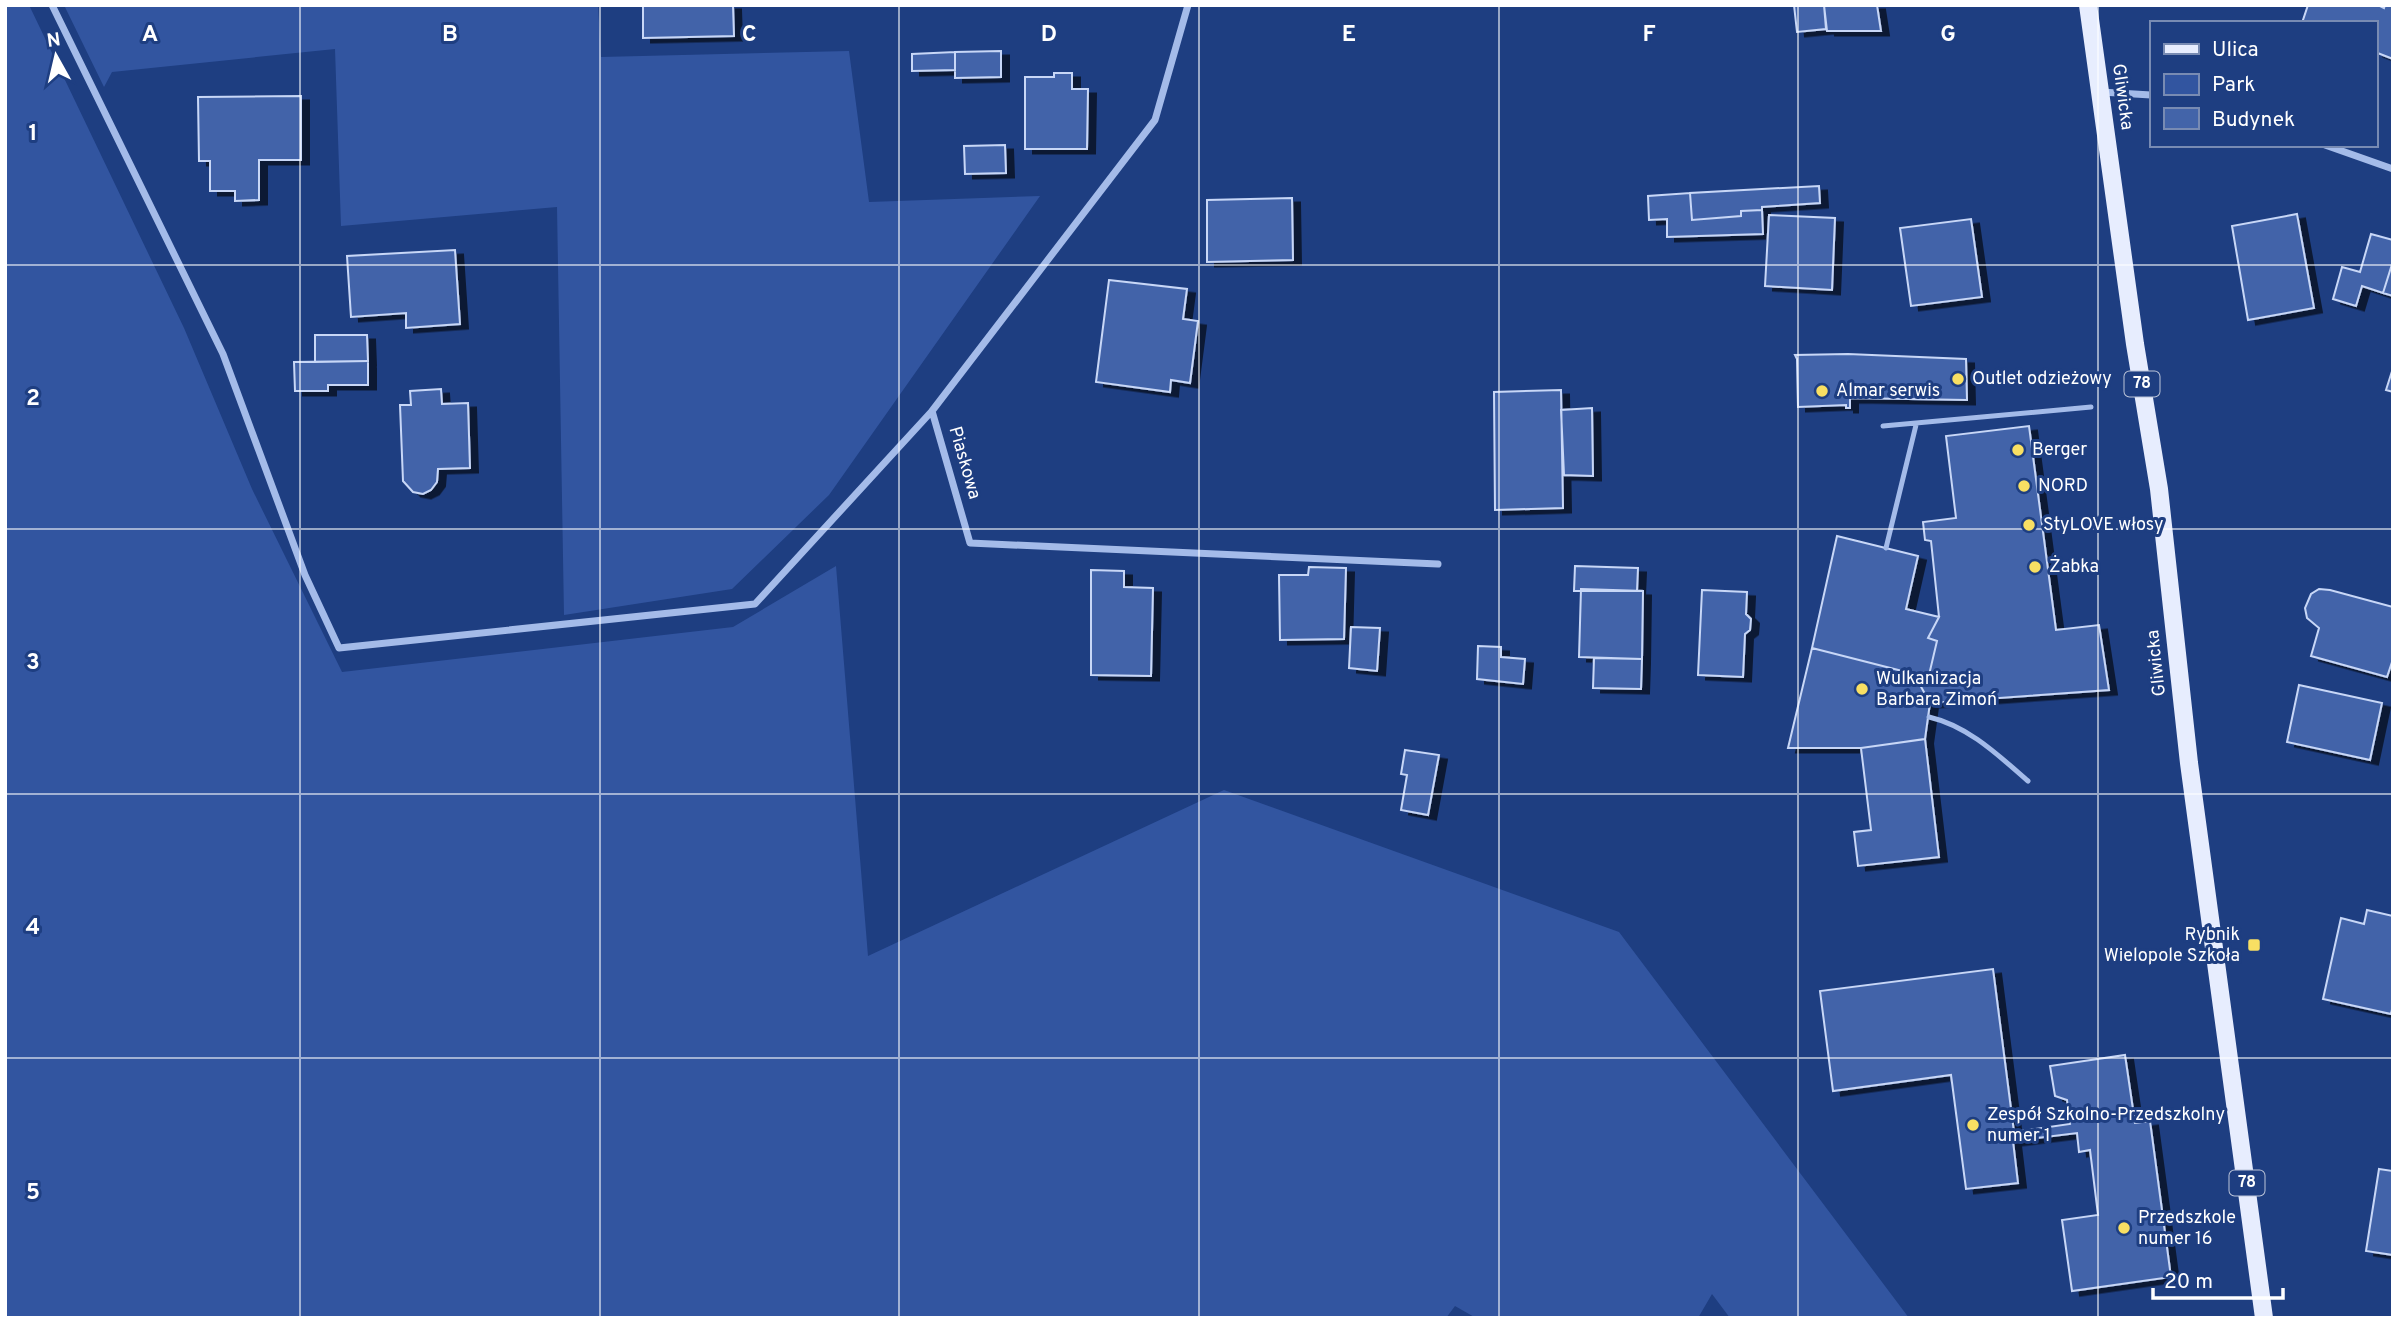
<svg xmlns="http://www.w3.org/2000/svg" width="2398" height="1323" font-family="Overpass,sans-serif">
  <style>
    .green { fill: #3255a0 }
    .building { fill: #4364a9; stroke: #c8d7f7; stroke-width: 2; filter: url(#shadow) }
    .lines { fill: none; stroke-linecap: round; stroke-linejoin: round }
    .service { stroke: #a4bbe9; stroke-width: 5 }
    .minor { stroke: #a4bbe9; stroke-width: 7 }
    .primary { stroke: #e7edfe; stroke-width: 18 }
    .grid { fill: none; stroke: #fff; stroke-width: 2; stroke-opacity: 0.55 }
    .poi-dot { fill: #f8df63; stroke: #1e3e81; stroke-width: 2.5 }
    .labels { text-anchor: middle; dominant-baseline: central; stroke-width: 6; stroke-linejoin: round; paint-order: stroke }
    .shield { fill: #1e3e81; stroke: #bcc5d9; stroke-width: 2 }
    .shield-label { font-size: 16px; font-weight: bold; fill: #fff }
    .street-label { font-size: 18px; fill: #fff; stroke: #1e3e81 }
    .poi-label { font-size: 18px; fill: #fff; stroke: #1e3e81; text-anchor: start }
    .grid-label { font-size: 23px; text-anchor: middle; font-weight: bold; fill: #fff; stroke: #1e3e81; stroke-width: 6; stroke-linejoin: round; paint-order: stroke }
  </style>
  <defs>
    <filter id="shadow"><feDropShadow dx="8" dy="4.5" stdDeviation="0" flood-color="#0009"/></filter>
  </defs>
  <rect width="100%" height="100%" fill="#1e3e81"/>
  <path class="green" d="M 5,5 L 29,5 L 184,328 L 252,489 L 342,672 L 733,627 L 836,566 L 868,956 L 1224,790 L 1619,932 L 1909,1318 L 1730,1318 L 1712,1294 L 1698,1318 L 1476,1318 L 1455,1306 L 1446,1318 L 5,1318 Z
    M 64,5 L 598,5 L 601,57 L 849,51 L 869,202 L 1040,196 L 829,495 L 732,589 L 564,615 L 557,207 L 341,226 L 335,49 L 112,72 L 104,87 Z"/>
  <path class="building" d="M 643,5 L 733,5 L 734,36 L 643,38 Z
    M 1794,5 L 1824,5 L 1826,29 L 1797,32 Z
    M 1824,5 L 1877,5 L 1881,31 L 1827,31 Z
    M 2308,5 L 2378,5 L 2384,8 L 2385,5 L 2393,5 L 2393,59 L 2375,52 L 2375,23 L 2302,23 Z
    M 1001,51 L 1001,77 L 955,78 L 955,52 Z
    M 955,52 L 955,70 L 912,71 L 912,54 Z
    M 1054,73 L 1072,73 L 1072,89 L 1088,89 L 1087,149 L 1025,149 L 1025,77 L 1054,77 Z
    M 301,96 L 301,160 L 259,160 L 259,200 L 235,201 L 235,191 L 210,191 L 210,161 L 199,161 L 198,97 Z
    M 1005,145 L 1006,173 L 965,174 L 964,146 Z
    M 1819,186 L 1820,203 L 1762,207 L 1762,210 L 1741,211 L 1741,216 L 1692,220 L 1690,193 Z
    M 1690,193 L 1692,220 L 1741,216 L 1741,211 L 1762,210 L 1763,234 L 1667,237 L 1667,219 L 1649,220 L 1648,196 Z
    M 1292,198 L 1293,260 L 1207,262 L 1207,200 Z
    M 2297,214 L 2314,308 L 2248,320 L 2232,226 Z
    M 1769,215 L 1835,218 L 1832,290 L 1765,286 Z
    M 1971,219 L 1982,297 L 1911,306 L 1900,228 Z
    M 2371,234 L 2393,240 L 2393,261 L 2383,293 L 2362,286 L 2356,306 L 2333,299 L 2342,267 L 2360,272 Z
    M 455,250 L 460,324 L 406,328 L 406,313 L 351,317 L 347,256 Z
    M 2393,261 L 2393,296 L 2383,293 Z
    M 1109,280 L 1187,289 L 1183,319 L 1198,321 L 1190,383 L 1171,380 L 1170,392 L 1096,382 Z
    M 315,335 L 367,335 L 368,361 L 315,362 Z
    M 1848,354 L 1966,359 L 1967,400 L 1850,398 L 1850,408 L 1846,408 L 1846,405 L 1798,407 L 1797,359 L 1795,355 Z
    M 368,361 L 368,385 L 328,385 L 328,391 L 295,391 L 294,362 Z
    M 2393,368 L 2393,392 L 2386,390 Z
    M 441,389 L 442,404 L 468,403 L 470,468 L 438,469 L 437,482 L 431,490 L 423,494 L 413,492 L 403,481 L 400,405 L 411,405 L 410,391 Z
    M 1561,390 L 1563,508 L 1495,510 L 1494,392 Z
    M 1592,408 L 1593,476 L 1564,475 L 1561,410 Z
    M 2029,426 L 2056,630 L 2099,625 L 2109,690 L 1930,703 L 1914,674 L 1929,675 L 1937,641 L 1928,638 L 1939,617 L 1931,541 L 1925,540 L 1923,522 L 1956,518 L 1946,436 Z
    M 1837,536 L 1918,556 L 1906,609 L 1939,617 L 1928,638 L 1937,641 L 1929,675 L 1914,674 L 1812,648 Z
    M 1575,566 L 1638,568 L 1637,591 L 1574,591 Z
    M 1309,567 L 1346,568 L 1344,639 L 1280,640 L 1279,575 L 1308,575 Z
    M 1091,570 L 1124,571 L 1124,587 L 1153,588 L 1151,676 L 1091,675 Z
    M 1581,589 L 1643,591 L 1642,659 L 1579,657 Z
    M 2319,589 L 2330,590 L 2393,607 L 2393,659 L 2387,677 L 2311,656 L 2319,628 L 2307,618 L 2305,608 L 2311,594 Z
    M 1702,590 L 1747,592 L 1746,614 L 1751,619 L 1750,630 L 1745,634 L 1743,677 L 1698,675 Z
    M 1351,627 L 1380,628 L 1377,671 L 1349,668 Z
    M 1478,646 L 1501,647 L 1501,657 L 1525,659 L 1523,684 L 1477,679 Z
    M 1812,648 L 1914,674 L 1930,703 L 1925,739 L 1861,748 L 1788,748 Z
    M 1594,658 L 1642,659 L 1641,689 L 1593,688 Z
    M 2299,685 L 2382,703 L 2370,760 L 2287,742 Z
    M 1925,739 L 1939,857 L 1858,866 L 1854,832 L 1871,830 L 1861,748 Z
    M 1405,750 L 1439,755 L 1428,815 L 1401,810 L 1407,775 L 1401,774 Z
    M 2367,910 L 2393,916 L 2393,1005 L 2391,1014 L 2323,999 L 2341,918 L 2364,924 Z
    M 1993,969 L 2014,1132 L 2070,1124 L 2067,1100 L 2055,1096 L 2050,1066 L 2125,1055 L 2135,1123 L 2150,1121 L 2171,1277 L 2072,1291 L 2062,1220 L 2098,1215 L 2090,1150 L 2079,1152 L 2077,1133 L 2013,1141 L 2018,1183 L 1966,1189 L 1951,1075 L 1833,1091 L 1820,991 Z
    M 2379,1169 L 2393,1171 L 2393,1255 L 2366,1251 Z"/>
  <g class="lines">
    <path class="service" d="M 1883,426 L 2091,407
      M 1886,548 L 1916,425
      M 1929,717 C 1968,726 1998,755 2028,781"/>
    <path class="minor" d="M 52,5 L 223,354 L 305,575 L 339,648 L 755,604 L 932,411
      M 1188,5 L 1155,120 L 932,411 L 970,543 L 1438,564
      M 2101,92 L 2151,95
      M 2325,145 L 2393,169"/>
    <path class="primary" d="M 2088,5 L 2135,344 L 2159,489 L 2189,763 L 2264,1318"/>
  </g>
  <path class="grid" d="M 300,5 L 300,1318M 600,5 L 600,1318M 899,5 L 899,1318M 1199,5 L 1199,1318M 1499,5 L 1499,1318M 1798,5 L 1798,1318M 2098,5 L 2098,1318M 5,265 L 2393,265M 5,529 L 2393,529M 5,794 L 2393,794M 5,1058 L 2393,1058"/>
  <g class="poi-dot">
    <circle cx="1958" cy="379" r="7"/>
    <circle cx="1822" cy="391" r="7"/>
    <circle cx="2018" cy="450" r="7"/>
    <circle cx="2024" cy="486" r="7"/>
    <circle cx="2029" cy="525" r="7"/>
    <circle cx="2035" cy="567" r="7"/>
    <circle cx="1862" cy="689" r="7"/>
    <rect x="2247" y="938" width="14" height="14" rx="3.5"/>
    <circle cx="1973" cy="1125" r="7"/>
    <circle cx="2124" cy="1228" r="7"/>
  </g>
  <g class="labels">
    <g class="shield">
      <rect x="2124.5" y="371.5" width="35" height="25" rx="5"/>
      <rect x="2229.5" y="1170.5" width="35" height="25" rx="5"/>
    </g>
    <g class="shield-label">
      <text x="2142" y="384">78</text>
      <text x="2247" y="1183">78</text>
    </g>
    <g class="street-label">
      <text transform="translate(2122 97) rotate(82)">Gliwicka</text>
      <text transform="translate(964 463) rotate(74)">Piaskowa</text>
      <text transform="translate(2157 663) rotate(-96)">Gliwicka</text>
    </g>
    <g class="poi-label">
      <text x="1972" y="379">Outlet odzieżowy</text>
      <text x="1836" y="391">Almar serwis</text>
      <text x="2032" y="450">Berger</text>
      <text x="2038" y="486">NORD</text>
      <text x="2043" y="525">StyLOVE włosy</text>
      <text x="2049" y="567">Żabka</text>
      <text x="1876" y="679">Wulkanizacja<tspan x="1876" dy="21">Barbara Zimoń</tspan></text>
      <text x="2240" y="935" text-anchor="end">Rybnik<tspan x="2240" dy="21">Wielopole Szkoła</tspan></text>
      <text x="1987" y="1115">Zespół Szkolno-Przedszkolny<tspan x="1987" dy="21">numer 1</tspan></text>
      <text x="2138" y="1218">Przedszkole<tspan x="2138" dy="21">numer 16</tspan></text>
    </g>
  </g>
  <g class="grid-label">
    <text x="150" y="41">A</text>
    <text x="450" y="41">B</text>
    <text x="749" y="41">C</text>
    <text x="1049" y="41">D</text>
    <text x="1349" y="41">E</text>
    <text x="1649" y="41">F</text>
    <text x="1948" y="41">G</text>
    <text x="33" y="140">1</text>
    <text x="33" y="405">2</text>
    <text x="33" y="669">3</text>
    <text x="33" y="934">4</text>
    <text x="33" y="1199">5</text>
  </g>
  <rect width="2398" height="1323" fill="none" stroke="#ffffff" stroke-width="14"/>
  <rect x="2150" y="21" width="228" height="126" fill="#1e3e81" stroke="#788bb3" stroke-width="2"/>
  <rect x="2164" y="44" width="35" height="10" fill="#e7edfe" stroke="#788bb3" stroke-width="2"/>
  <text x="2212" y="56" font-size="21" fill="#ffffff">Ulica</text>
  <rect x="2164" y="74" width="35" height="21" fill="#3255a0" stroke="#788bb3" stroke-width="2"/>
  <text x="2212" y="91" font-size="21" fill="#ffffff">Park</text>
  <rect x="2164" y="108" width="35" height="21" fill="#4364a9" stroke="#788bb3" stroke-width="2"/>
  <text x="2212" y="126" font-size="21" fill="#ffffff">Budynek</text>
  <g transform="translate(56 56) rotate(352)" stroke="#1e3e81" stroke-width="5" paint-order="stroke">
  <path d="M0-5L12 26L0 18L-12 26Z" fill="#ffffff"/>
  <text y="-10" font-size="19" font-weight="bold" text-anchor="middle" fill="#ffffff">N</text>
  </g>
  <path d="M2153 1288v10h130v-10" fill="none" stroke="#ffffff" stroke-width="3.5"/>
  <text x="2164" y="1288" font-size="21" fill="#ffffff" stroke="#1e3e81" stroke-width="5" paint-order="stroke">20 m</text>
</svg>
